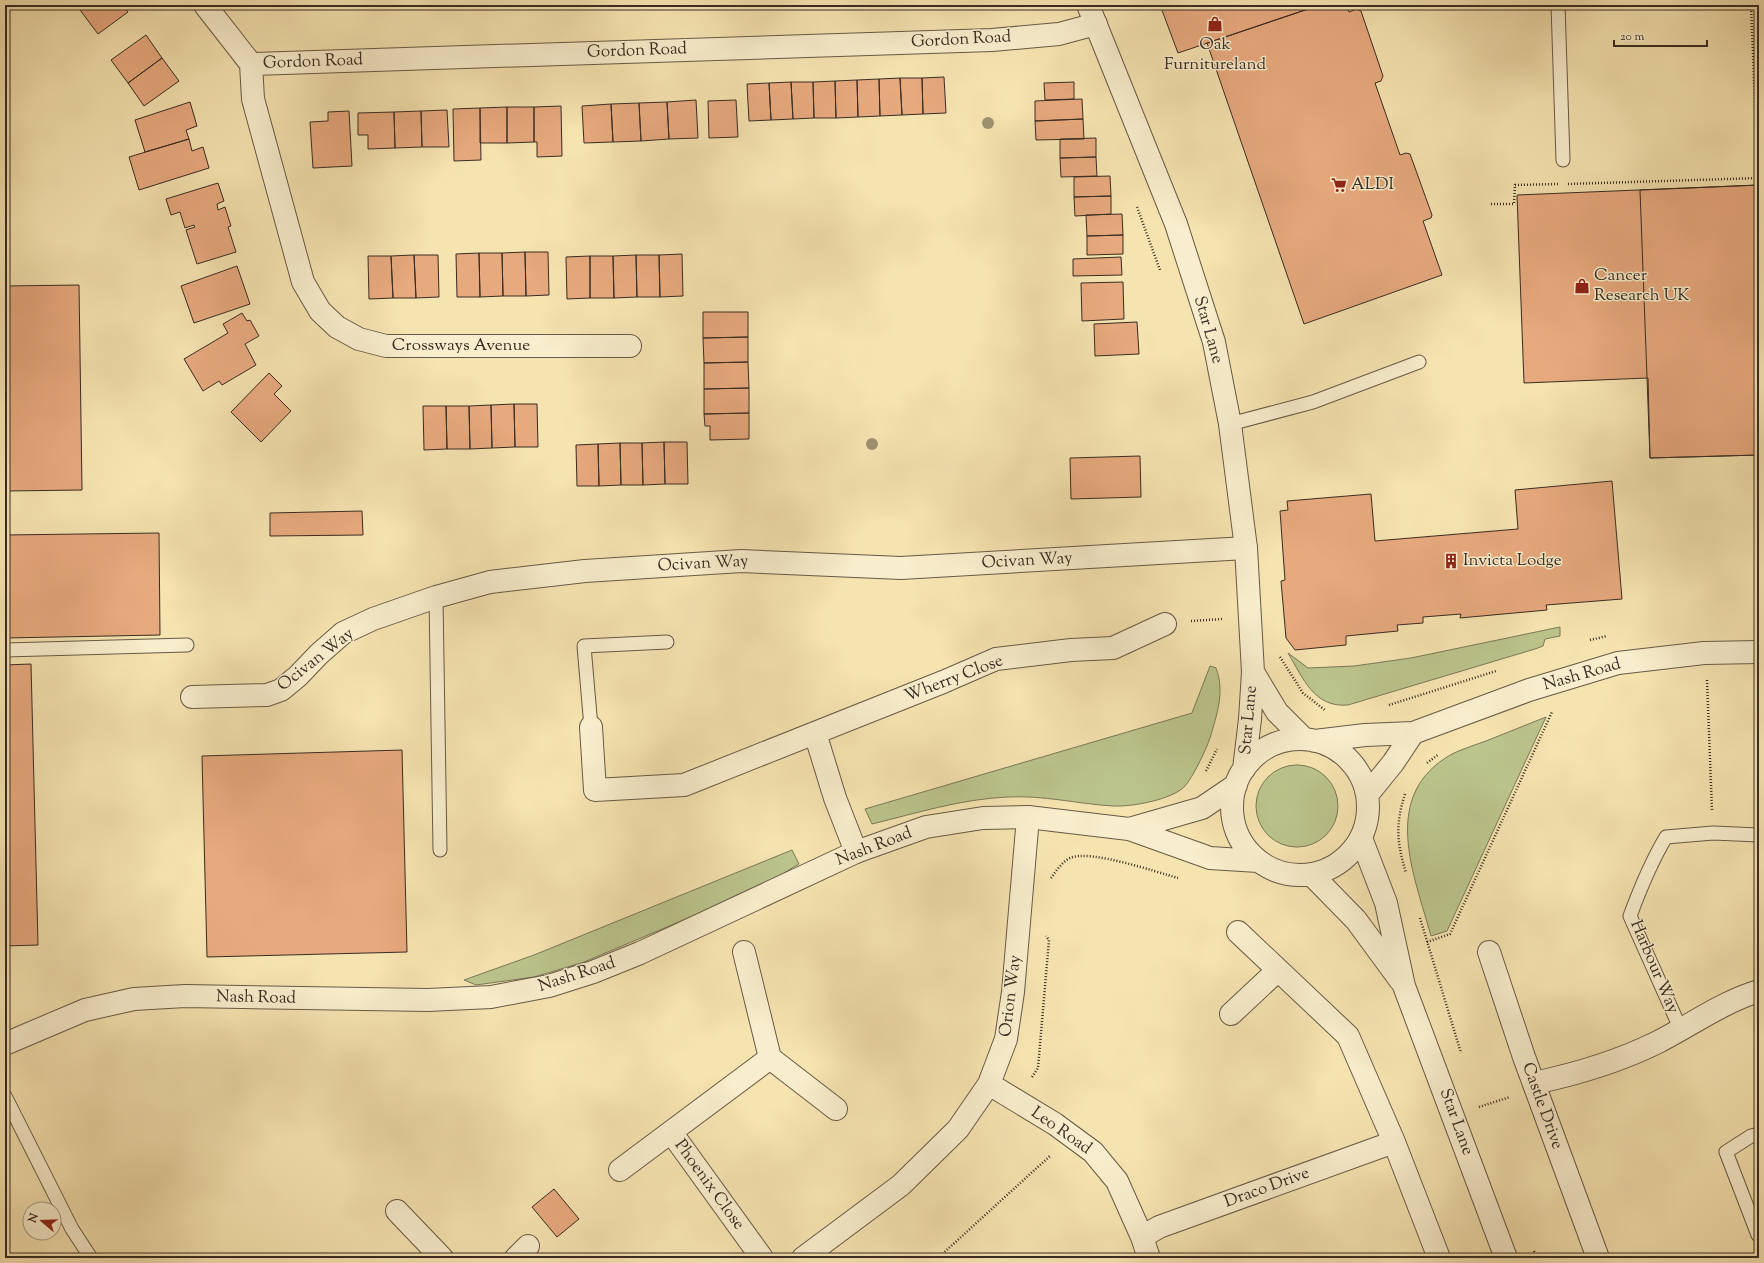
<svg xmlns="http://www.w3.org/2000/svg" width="1764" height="1263" font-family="'Sorts Mill Goudy',serif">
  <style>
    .green { fill: #bbc48c; stroke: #7a7858 }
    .building { fill: #e7a97e; stroke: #382c23 }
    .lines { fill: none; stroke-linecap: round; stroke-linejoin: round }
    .service-casing { stroke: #675a46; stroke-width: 15 }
    .minor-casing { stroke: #675a46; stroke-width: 24 }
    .tertiary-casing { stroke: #675a46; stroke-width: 24 }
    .path { stroke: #382c23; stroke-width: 2.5; stroke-dasharray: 1 2; stroke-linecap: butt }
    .service { stroke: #f8edcc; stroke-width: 13 }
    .minor { stroke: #f8edcc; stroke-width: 22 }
    .tertiary { stroke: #f8edcc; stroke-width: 22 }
    .tree { fill: #9f9371 }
    .labels { text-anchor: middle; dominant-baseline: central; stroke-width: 3; stroke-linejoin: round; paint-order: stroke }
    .street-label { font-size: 17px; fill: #382c23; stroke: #f8edcc }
    .poi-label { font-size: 17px; fill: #382c23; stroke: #f8edcc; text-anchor: start }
  </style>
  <rect width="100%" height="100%" fill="#f5e3b0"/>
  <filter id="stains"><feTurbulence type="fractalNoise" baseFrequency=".005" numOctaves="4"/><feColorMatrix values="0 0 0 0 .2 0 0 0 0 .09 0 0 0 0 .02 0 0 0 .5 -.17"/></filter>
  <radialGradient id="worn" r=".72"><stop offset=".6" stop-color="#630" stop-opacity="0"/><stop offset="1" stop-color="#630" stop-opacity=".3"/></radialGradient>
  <path class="green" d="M 1560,627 L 1560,636 L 1545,639 L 1543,646 L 1535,649 L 1348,705 C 1314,708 1303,678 1288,653 L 1308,668 L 1354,666 L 1411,658 Z
    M 1210,666 L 1216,668 C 1225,692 1217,714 1210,738 C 1206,750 1193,777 1185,786 C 1172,800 1131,807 1113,806 C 1078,804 1043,795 1008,797 C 961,799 917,813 872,824 L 865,809 L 1192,713 Z
    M 1546,717 L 1447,931 L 1431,936 C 1414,874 1379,795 1452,754 C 1462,749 1475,745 1486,741 C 1506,733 1526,725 1546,717 Z
    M1256 806a41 41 0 1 1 82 0a41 41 0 1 1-82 0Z
    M 792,850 L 799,864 L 757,889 L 584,962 L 534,977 L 476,985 L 464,980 L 534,955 Z"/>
  <path class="building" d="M 87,5 L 123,5 L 128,12 L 98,34 L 80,10 Z
    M 365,5 L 400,5 L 365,7 Z
    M 1160,5 L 1320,5 L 1178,53 Z
    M 1320,5 L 1346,5 L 1349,12 L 1357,9 L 1361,11 L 1383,76 L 1381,81 L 1375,83 L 1400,155 L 1406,153 L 1410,154 L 1432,215 L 1431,218 L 1423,221 L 1442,275 L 1304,324 L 1207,43 Z
    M 146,35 L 162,58 L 128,83 L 111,60 Z
    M 162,58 L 179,81 L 144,106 L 128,83 Z
    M 944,77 L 946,113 L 923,114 L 922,78 Z
    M 900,78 L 902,115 L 880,116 L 879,79 Z
    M 900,78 L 922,78 L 923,114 L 902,115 Z
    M 879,79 L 880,116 L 858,117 L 857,80 Z
    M 857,80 L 858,117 L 836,118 L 835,81 Z
    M 835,81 L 836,118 L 814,118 L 813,82 Z
    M 791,82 L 793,119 L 771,120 L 769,83 Z
    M 791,82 L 813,82 L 814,118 L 793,119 Z
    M 1074,82 L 1074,99 L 1045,100 L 1044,83 Z
    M 769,83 L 771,120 L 749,121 L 747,84 Z
    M 1082,99 L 1083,119 L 1035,121 L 1035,101 Z
    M 696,100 L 698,138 L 669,139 L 667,102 Z
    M 736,100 L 738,137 L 709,138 L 708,101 Z
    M 190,102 L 197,126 L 186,130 L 189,139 L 145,152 L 135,120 Z
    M 667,102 L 669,139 L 641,141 L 639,103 Z
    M 639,103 L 641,141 L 613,142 L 611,104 Z
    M 611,104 L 613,142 L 584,143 L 582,106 Z
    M 561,106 L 562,156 L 537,157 L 537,142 L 534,142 L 534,107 Z
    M 507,107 L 507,143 L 480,143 L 480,108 Z
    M 507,107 L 534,107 L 534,142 L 507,143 Z
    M 480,108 L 481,160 L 454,161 L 453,109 Z
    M 447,110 L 449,147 L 422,147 L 421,111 Z
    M 349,111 L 352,166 L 313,168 L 310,122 L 328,121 L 328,112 Z
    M 421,111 L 422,147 L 395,148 L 394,112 Z
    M 394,112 L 395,148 L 368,149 L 368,135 L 358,135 L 358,113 Z
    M 1083,119 L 1084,139 L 1036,140 L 1035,121 Z
    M 1096,138 L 1096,157 L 1060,158 L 1060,139 Z
    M 189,139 L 192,151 L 203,147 L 209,168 L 139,190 L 129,157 Z
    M 1096,157 L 1097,176 L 1061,177 L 1060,158 Z
    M 1110,176 L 1111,196 L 1074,197 L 1074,177 Z
    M 218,183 L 224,201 L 217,204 L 218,210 L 225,207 L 231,226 L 228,227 L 236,252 L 197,264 L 186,230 L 195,227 L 194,225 L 185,228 L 180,212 L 171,215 L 166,199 Z
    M 1759,185 L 1759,455 L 1650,458 L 1648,378 L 1524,383 L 1517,195 Z
    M 1759,185 L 1759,455 L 1650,458 L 1640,190 Z
    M 1111,196 L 1111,214 L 1075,216 L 1074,197 Z
    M 1122,214 L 1123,235 L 1087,236 L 1086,215 Z
    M 1123,235 L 1123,254 L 1087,255 L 1087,236 Z
    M 525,252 L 548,252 L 549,295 L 526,296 Z
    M 525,252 L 526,296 L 503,296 L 502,253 Z
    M 479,253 L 502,253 L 503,296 L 480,297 Z
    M 479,253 L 480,297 L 457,297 L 456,254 Z
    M 682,254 L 683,296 L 660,297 L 659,255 Z
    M 414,255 L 438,255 L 439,297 L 416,298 Z
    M 414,255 L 416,298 L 393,298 L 391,256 Z
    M 636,255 L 659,255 L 660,297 L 637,297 Z
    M 636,255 L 637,297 L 614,298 L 613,256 Z
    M 368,256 L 391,256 L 393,298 L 369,299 Z
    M 590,256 L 613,256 L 614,298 L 590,298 Z
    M 590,256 L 590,298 L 567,299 L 566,257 Z
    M 1121,257 L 1122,275 L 1073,276 L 1073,259 Z
    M 237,266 L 250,304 L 194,323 L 181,286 Z
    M 1123,282 L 1124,319 L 1082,321 L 1081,283 Z
    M 79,285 L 82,490 L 5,491 L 5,286 Z
    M 703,312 L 748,312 L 748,337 L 703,338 Z
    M 242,313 L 247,321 L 250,320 L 259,336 L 245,344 L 256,365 L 222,385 L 219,381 L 203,391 L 184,359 L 228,333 L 223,324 Z
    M 1137,322 L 1139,354 L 1095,356 L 1094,324 Z
    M 748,337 L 748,362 L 704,363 L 703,338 Z
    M 748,362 L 749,388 L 704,389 L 704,363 Z
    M 269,373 L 282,386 L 274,394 L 291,411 L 261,442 L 231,412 Z
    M 749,388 L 749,413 L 704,414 L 704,389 Z
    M 514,404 L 537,404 L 538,447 L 515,447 Z
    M 514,404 L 515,447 L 492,448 L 491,405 Z
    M 491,405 L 492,448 L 470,449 L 469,406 Z
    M 423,406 L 446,406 L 447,449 L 424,450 Z
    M 446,406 L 469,406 L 470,449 L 447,449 Z
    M 749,413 L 749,439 L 710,440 L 710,426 L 705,426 L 704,414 Z
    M 664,442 L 687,442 L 688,484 L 665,484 Z
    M 664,442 L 665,484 L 643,485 L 642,443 Z
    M 620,443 L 642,443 L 643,485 L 621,485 Z
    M 620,443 L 621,485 L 599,486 L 598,444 Z
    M 598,444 L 599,486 L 577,486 L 576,445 Z
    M 1140,456 L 1141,497 L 1071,499 L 1070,458 Z
    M 1612,481 L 1622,599 L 1546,605 L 1547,610 L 1460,618 L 1461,614 L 1423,617 L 1423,623 L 1397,625 L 1398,631 L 1346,636 L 1346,645 L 1295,650 L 1286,638 L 1281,581 L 1285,580 L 1280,511 L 1288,510 L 1287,501 L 1371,494 L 1375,541 L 1518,529 L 1515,490 Z
    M 362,511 L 363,535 L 270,536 L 270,513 Z
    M 159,533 L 160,635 L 5,638 L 5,535 Z
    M 31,664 L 38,945 L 5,946 L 5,665 Z
    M 402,750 L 407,952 L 207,957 L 202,756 Z
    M 554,1189 L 579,1219 L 557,1237 L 532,1207 Z"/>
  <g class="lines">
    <defs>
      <path id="service" d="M 1558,5 L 1563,160
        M 1230,424 L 1313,402 L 1419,362
        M 436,597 L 440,850
        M 5,650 L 187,645
        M 591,727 L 584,646 L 667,642
        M 1681,1030 L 1630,916 C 1640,889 1651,862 1666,837 L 1713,833 L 1759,835
        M 5,1096 L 72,1229 L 91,1258
        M 1758,1235 L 1726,1152 L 1751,1136 L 1759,1134"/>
      <path id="minor" d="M 205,5 L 251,64 L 992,40 L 1059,34 L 1096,24
        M 251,64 L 253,99 L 303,282 L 320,311 L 337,327 L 359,339 L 386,346 L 630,346
        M 192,697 L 267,695 L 281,690 L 298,676 L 319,654 L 343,633 L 373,619 L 436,597 L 490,582 L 585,571 L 741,561 L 901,568 L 1246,548
        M 591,727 L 595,790 L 684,785 L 943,682 L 996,659 L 1071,650 L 1113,648 L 1165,624
        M 815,733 L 835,798 L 856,852
        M 1238,932 L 1348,1036 L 1394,1142 L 1439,1258
        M 744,952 L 770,1058 L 836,1109
        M 1489,952 L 1524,1057 L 1598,1258
        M 1231,1014 L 1278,970
        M 1534,1083 C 1577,1074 1617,1062 1656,1043 C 1690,1026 1722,1002 1759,991
        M 989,1084 L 1055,1124 L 1093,1152 L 1117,1181 L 1142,1237 L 1149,1258
        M 671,1132 L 762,1258
        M 620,1170 L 770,1058
        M 397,1211 L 442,1258
        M 1142,1237 L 1159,1227 L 1394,1142
        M 516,1258 L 528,1246
        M 803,1258 L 901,1185 L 958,1129 L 989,1084 L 1006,1039 L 1013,992 L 1028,817"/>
      <path id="tertiary" d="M 1088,5 L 1176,224 L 1214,342 L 1230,424 L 1246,548 L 1253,672 L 1250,719 L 1244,769
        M 1253,672 L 1277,712 L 1304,739
        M1232 807a68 68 0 1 1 136 0a68 68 0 1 1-136 0Z
        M 1315,741 L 1365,735 L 1413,733 L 1529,690 L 1618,663 L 1704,653 L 1759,652
        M 1367,795 L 1393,763 L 1413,733
        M 1129,829 L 1202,808 L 1236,785
        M 1361,838 L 1386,903 L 1404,986 L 1506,1258
        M 1311,874 L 1356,920 L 1400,980
        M 5,1044 L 85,1010 L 134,999 L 185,996 L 428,1000 L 491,997 L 549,986 L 593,972 L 640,953 L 856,852 L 926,827 L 983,818 L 1028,817 L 1129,829 L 1210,858 L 1258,861"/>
    </defs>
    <use href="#service" class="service-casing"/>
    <use href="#minor" class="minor-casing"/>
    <use href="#tertiary" class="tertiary-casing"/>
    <path class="path" d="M 1751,5 L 1758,178
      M 1568,184 L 1759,178
      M 1491,204 L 1514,204 L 1515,185 L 1559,184
      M 1137,207 L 1160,270
      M 1191,621 L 1222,619
      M 1590,640 L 1607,636
      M 1280,657 L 1303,693 L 1326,711
      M 1707,680 L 1712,811
      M 1389,705 L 1496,671
      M 1427,763 L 1439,754
      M 1206,771 L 1217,749
      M 1405,794 C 1395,825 1397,843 1406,873
      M 1051,878 C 1056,871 1062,862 1070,858 C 1090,849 1156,872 1178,878
      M 1420,918 L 1461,1053
      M 1427,942 L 1450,934 L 1552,712
      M 1032,1077 L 1038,1068 L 1049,940 L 1046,936
      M 1479,1107 L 1510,1097
      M 1534,1251 L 1537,1258
      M 121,1258 L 188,1254 L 226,1257
      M 938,1258 L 1051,1155"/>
    <use href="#service" class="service"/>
    <use href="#minor" class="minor"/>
    <use href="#tertiary" class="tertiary"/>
  </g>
  <g class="tree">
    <circle cx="988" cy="123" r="6"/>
    <circle cx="872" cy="444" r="6"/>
  </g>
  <defs>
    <symbol id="shop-bare" viewBox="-9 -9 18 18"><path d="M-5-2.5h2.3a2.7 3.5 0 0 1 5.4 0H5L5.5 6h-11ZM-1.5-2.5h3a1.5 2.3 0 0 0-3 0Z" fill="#8f2418" stroke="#f8edcc" stroke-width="2.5" paint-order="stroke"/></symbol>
    <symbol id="supermarket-bare" viewBox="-9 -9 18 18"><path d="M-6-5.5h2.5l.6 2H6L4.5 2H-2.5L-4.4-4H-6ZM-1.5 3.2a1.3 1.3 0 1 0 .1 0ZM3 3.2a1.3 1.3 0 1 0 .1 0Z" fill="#8f2418" stroke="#f8edcc" stroke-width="2.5" paint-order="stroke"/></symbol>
    <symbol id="building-bare" viewBox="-9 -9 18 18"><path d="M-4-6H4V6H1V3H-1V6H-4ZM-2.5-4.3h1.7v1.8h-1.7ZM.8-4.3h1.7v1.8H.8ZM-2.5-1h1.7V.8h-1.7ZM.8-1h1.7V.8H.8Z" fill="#8f2418" stroke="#f8edcc" stroke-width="2.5" paint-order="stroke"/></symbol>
  </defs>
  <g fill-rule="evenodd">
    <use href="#shop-bare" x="1204" y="13" width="22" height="22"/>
    <use href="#supermarket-bare" x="1328" y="174" width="22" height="22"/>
    <use href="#shop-bare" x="1571" y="275" width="22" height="22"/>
    <use href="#building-bare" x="1440" y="550" width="22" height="22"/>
  </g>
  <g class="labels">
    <g class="street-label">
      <text transform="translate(961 40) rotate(-3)">Gordon Road</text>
      <text transform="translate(637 51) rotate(-2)">Gordon Road</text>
      <text transform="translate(313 62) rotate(-2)">Gordon Road</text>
      <text transform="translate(1208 330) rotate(74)">Star Lane</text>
      <text x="461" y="346">Crossways Avenue</text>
      <text transform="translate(1027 561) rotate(-3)">Ocivan Way</text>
      <text transform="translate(703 564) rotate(-3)">Ocivan Way</text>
      <text transform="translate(316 660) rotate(-38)">Ocivan Way</text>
      <text transform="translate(1582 675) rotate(-16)">Nash Road</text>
      <text transform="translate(954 679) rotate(-21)">Wherry Close</text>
      <text transform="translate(1249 720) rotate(-85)">Star Lane</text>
      <text transform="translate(874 847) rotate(-21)">Nash Road</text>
      <text transform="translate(1654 967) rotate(67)">Harbour Way</text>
      <text transform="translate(577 975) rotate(-18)">Nash Road</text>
      <text transform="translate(1011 996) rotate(-83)">Orion Way</text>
      <text transform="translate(256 998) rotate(1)">Nash Road</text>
      <text transform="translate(1542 1106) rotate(70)">Castle Drive</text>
      <text transform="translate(1456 1122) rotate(70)">Star Lane</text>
      <text transform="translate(1061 1131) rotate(35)">Leo Road</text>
      <text transform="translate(709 1185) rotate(54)">Phoenix Close</text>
      <text transform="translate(1267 1188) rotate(-20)">Draco Drive</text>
    </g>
    <g class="poi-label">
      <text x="1215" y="45" text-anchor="middle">Oak<tspan x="1215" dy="20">Furnitureland</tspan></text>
      <text x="1351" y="185">ALDI</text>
      <text x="1594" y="276">Cancer<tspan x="1594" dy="20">Research UK</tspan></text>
      <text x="1463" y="561">Invicta Lodge</text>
    </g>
  </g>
  <rect width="1764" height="1263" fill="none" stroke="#f5e3b0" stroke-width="20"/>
  <rect x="6" y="6" width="1752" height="1251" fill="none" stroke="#382c23" stroke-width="2"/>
  <rect x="10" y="10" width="1744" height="1243" fill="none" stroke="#382c23"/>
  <g transform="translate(42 1221) rotate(289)"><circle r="19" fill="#f8edcc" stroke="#aba088"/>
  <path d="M0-3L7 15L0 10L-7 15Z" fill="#8f2418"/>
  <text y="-6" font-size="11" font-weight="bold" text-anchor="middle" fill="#382c23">N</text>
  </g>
  <path d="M1614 40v6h93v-6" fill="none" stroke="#382c23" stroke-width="2"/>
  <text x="1620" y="40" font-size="12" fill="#382c23" stroke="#f8edcc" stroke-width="3" paint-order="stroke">20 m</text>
  <rect width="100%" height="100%" filter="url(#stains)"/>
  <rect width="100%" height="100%" fill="url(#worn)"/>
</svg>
